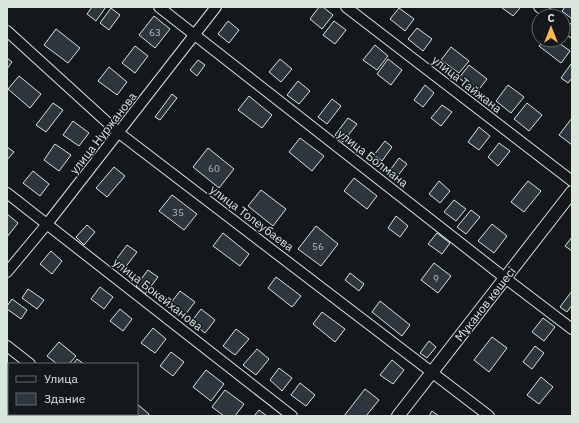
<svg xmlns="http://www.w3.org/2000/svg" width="579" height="423" font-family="'IBM Plex Sans',sans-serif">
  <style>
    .building { fill: #2c363c; stroke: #d8e6dc }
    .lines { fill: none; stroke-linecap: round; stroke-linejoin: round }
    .minor-casing { stroke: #d8e6dc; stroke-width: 12 }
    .tertiary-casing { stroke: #d8e6dc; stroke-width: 14 }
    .minor { stroke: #14181c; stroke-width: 10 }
    .tertiary { stroke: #14181c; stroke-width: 12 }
    .labels { text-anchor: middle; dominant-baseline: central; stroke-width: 3; stroke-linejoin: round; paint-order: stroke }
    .number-label { font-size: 10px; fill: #adbab4 }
    .street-label { font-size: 12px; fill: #d8e6dc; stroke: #14181c }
  </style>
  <rect width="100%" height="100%" fill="#14181c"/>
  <path class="building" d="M 92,7 L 106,7 L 96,21 L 87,14 Z
    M 319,7 L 323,7 L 333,15 L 322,29 L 310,19 Z
    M 501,7 L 518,7 L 520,8 L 513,16 Z
    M 565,7 L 572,7 L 572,19 L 562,11 Z
    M 111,8 L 120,15 L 109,30 L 100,23 Z
    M 399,8 L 414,19 L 405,31 L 390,19 Z
    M 154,16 L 170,29 L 155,48 L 139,35 Z
    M 228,21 L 239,30 L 229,43 L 218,34 Z
    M 334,21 L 346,30 L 335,44 L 323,35 Z
    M 417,28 L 432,39 L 423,51 L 408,39 Z
    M 56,29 L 80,48 L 68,63 L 44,45 Z
    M 544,40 L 555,40 L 570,51 L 561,63 L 539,46 Z
    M 375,45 L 388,56 L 377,70 L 363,60 Z
    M 135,46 L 148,56 L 135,73 L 122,63 Z
    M 451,47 L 469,61 L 459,73 L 441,60 Z
    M 7,58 L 12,62 L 7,69 Z
    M 280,59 L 292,69 L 281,82 L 269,72 Z
    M 388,59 L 402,70 L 391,85 L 377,74 Z
    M 198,60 L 205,65 L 197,76 L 190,70 Z
    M 571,64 L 572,65 L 572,78 L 568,83 L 561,78 Z
    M 469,65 L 487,79 L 477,92 L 459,78 Z
    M 109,67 L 127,82 L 117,95 L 98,81 Z
    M 19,76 L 41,94 L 30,108 L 8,89 Z
    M 298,81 L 310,91 L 299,104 L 287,95 Z
    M 425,85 L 434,93 L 423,107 L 414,100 Z
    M 508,85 L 524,97 L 511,113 L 496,101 Z
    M 172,94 L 177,98 L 160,120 L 155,117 Z
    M 249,96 L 272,115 L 262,128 L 238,110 Z
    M 332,99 L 341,106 L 327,124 L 318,117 Z
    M 53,103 L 63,110 L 46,132 L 36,125 Z
    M 527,103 L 542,115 L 529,131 L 514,119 Z
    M 442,105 L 452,112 L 441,126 L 431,118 Z
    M 348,118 L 357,124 L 343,142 L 335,135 Z
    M 572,118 L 572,145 L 559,135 Z
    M 73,121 L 89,133 L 79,146 L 63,135 Z
    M 479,127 L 490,136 L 479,150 L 468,142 Z
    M 300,138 L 324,156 L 312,171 L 289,152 Z
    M 385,141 L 392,147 L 382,161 L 374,155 Z
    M 499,143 L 510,151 L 498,166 L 488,157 Z
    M 55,144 L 71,155 L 59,171 L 44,160 Z
    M 7,147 L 14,152 L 7,160 Z
    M 208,148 L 234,169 L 219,188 L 193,167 Z
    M 399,158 L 407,164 L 396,178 L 388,173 Z
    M 114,167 L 125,176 L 107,197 L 96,188 Z
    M 33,171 L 49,184 L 40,196 L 23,183 Z
    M 354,178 L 377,196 L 367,209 L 344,191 Z
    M 439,181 L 450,191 L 440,203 L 429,194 Z
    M 528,181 L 541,191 L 524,212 L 511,202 Z
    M 261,190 L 286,209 L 273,226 L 248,206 Z
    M 172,195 L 197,214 L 184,230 L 159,211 Z
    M 454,200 L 466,209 L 456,221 L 444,212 Z
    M 471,210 L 480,217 L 466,234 L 457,227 Z
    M 7,214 L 18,223 L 7,237 Z
    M 396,216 L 408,226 L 400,237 L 388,228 Z
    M 492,224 L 507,236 L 494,253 L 478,241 Z
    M 87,225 L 95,232 L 84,245 L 76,237 Z
    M 316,226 L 338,244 L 321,266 L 298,249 Z
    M 223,233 L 249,254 L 240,266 L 213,246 Z
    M 437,233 L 450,243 L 442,254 L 428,244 Z
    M 572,237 L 572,251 L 565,246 Z
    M 127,245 L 137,252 L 124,269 L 115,261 Z
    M 51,251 L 62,261 L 52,274 L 40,264 Z
    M 434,263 L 451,276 L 438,293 L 421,280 Z
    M 148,270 L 158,277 L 145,294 L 136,286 Z
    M 350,273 L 364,284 L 359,291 L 345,280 Z
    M 276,277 L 301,296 L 292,307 L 268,288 Z
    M 100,287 L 113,297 L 104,309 L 91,299 Z
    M 28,289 L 44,300 L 37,309 L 22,298 Z
    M 180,291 L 195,302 L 185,315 L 170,304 Z
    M 572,291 L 572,305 L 567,312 L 560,307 Z
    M 12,299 L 27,310 L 21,319 L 7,309 L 7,306 Z
    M 380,301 L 410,325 L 402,336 L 372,312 Z
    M 120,309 L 132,319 L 123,331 L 110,321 Z
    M 201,309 L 215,320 L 205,333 L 191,322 Z
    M 322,312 L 345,329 L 335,342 L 313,324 Z
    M 543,318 L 555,327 L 544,341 L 532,332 Z
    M 153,328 L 166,339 L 155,353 L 141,343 Z
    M 236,329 L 249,339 L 235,355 L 223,346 Z
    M 492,337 L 507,348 L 489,372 L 474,360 Z
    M 429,341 L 436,347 L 427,358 L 420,353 Z
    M 59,342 L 76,356 L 69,364 L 57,364 L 47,356 Z
    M 535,346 L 544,353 L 532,369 L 523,362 Z
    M 257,349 L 269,359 L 256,375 L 243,365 Z
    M 171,352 L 184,362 L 173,376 L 160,366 Z
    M 77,359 L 84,364 L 73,364 Z
    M 392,360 L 404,370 L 393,384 L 380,375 Z
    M 279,368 L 292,378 L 282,391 L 270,380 Z
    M 206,370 L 224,384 L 211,401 L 193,387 Z
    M 541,377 L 553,387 L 539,404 L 527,395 Z
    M 300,383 L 315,395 L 306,406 L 291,395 Z
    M 365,389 L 379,400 L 366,416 L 344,416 Z
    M 225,390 L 244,404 L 235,416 L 224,416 L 212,407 Z
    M 137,404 L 149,414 L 148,416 L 118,416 L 119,414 L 137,414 Z
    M 259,410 L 267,416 L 254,416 Z
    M 432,411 L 439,416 L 429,416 Z"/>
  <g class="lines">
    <defs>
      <path id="minor" d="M 159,7 L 505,278 L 572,329
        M 346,7 L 572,181
        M 539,7 L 551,16
        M 563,25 L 572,32
        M 7,31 L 119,133 L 489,416
        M 7,193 L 292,416
        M 7,272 L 47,224 L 216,7
        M 7,346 L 30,364
        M 91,414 L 94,416"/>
      <path id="tertiary" d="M 398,416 L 572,192"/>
    </defs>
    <use href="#minor" class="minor-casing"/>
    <use href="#tertiary" class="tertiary-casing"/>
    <use href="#minor" class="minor"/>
    <use href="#tertiary" class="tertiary"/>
  </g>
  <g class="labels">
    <g class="number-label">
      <text x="155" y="32">63</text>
      <text x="214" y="168">60</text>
      <text x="178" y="212">35</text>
      <text x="318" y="246">56</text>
      <text x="436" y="278">9</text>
    </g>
    <g class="street-label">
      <text transform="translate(467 84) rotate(38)">улица Тайжана</text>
      <text transform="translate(103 133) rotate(-52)">улица Нуржанова</text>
      <text transform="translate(373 158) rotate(38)">улица Болмана</text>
      <text transform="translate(252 218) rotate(37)">улица Толеубаева</text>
      <text transform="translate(158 294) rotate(38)">улица Бокейханова</text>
      <text transform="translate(485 304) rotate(-52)">Мұканов көшесі</text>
    </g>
  </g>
  <rect width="579" height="423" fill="none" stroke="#d8e6dc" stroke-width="16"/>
  <rect x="8" y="363" width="130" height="52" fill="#14181c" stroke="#626a69"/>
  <rect x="16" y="376" width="20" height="6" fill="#14181c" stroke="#626a69"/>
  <text x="44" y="383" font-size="12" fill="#d8e6dc">Улица</text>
  <rect x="16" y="393" width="20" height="12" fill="#2c363c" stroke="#626a69"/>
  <text x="44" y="403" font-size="12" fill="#d8e6dc">Здание</text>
  <g transform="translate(551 28)"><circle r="19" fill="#14181c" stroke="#626a69"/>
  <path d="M0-3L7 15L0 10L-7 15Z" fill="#ffb74d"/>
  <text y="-6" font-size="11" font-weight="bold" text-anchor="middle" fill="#d8e6dc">С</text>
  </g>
</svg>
